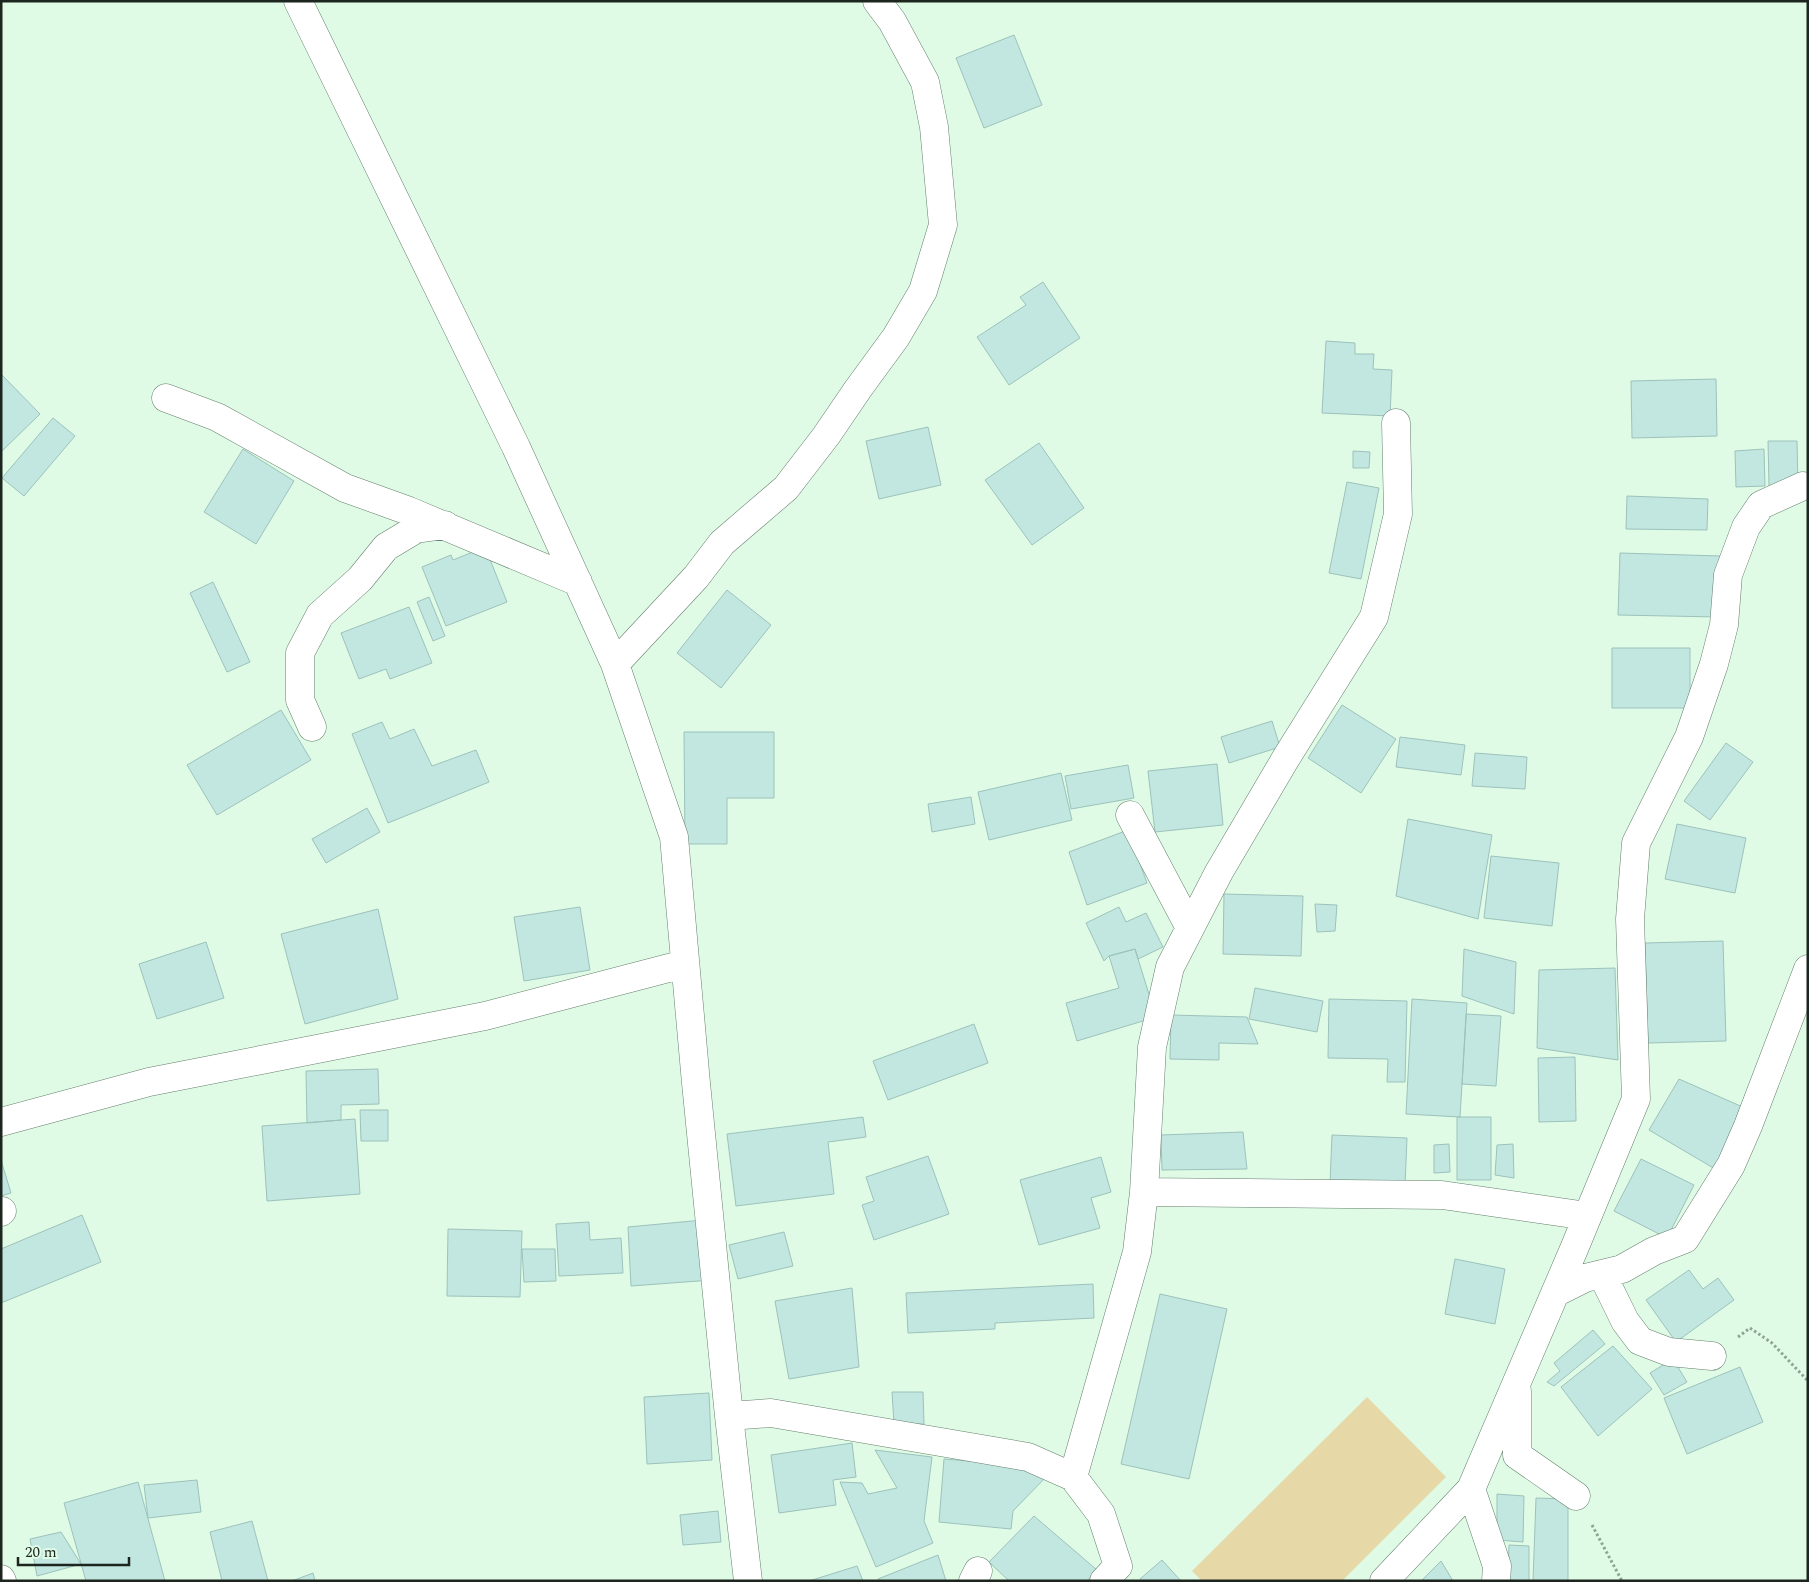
<svg xmlns="http://www.w3.org/2000/svg" width="1809" height="1582" font-family="Spectral,serif">
  <style>
    .green { fill: #e6d8a7 }
    .building { fill: #c1e7e0; stroke: #9cc2bb }
    .lines { fill: none; stroke-linecap: round; stroke-linejoin: round }
    .minor-casing { stroke: #657f6c; stroke-width: 29 }
    .path { stroke: #8fa495; stroke-width: 3; stroke-dasharray: 2.5 2.5; stroke-linecap: butt }
    .minor { stroke: #fff; stroke-width: 28 }
  </style>
  <rect width="100%" height="100%" fill="#dffbe6"/>
  <path class="green" d="M 1367,1397 L 1446,1477 L 1342,1581 L 1202,1581 L 1192,1571 Z"/>
  <path class="building" d="M 1014,35 L 1042,105 L 984,128 L 956,58 Z
    M 1043,282 L 1080,338 L 1009,385 L 977,337 L 1026,305 L 1020,297 Z
    M 1326,341 L 1355,343 L 1355,354 L 1374,354 L 1373,369 L 1392,370 L 1390,416 L 1322,413 Z
    M 1,374 L 40,414 L 1,452 Z
    M 1716,379 L 1717,436 L 1632,438 L 1631,381 Z
    M 53,418 L 75,436 L 24,496 L 2,478 Z
    M 928,427 L 941,485 L 879,499 L 866,441 Z
    M 1768,441 L 1797,441 L 1798,485 L 1769,486 Z
    M 1039,443 L 1084,508 L 1032,545 L 985,480 Z
    M 243,449 L 294,481 L 256,544 L 204,512 Z
    M 1764,449 L 1765,486 L 1736,487 L 1735,451 Z
    M 1353,451 L 1370,452 L 1369,468 L 1353,468 Z
    M 1347,482 L 1379,488 L 1361,579 L 1329,573 Z
    M 1627,496 L 1708,499 L 1707,530 L 1626,529 Z
    M 485,547 L 507,602 L 446,626 L 422,567 L 451,555 L 453,560 Z
    M 1620,553 L 1720,556 L 1718,617 L 1618,615 Z
    M 213,582 L 250,662 L 227,672 L 190,593 Z
    M 727,590 L 771,625 L 721,688 L 677,653 Z
    M 429,597 L 445,636 L 433,641 L 417,602 Z
    M 409,607 L 432,663 L 390,679 L 386,669 L 359,679 L 341,633 Z
    M 1612,648 L 1690,648 L 1690,708 L 1612,708 Z
    M 1342,705 L 1396,739 L 1361,793 L 1308,758 Z
    M 281,710 L 311,760 L 217,815 L 187,765 Z
    M 1272,721 L 1280,747 L 1229,763 L 1221,737 Z
    M 382,722 L 390,739 L 414,729 L 432,766 L 476,750 L 489,782 L 388,823 L 352,734 Z
    M 684,732 L 774,732 L 774,798 L 727,798 L 727,844 L 685,844 Z
    M 1400,737 L 1465,745 L 1461,775 L 1396,767 Z
    M 1726,743 L 1753,762 L 1710,820 L 1684,801 Z
    M 1475,753 L 1527,757 L 1525,789 L 1472,786 Z
    M 1217,764 L 1223,825 L 1155,832 L 1148,771 Z
    M 1128,765 L 1134,798 L 1071,809 L 1065,776 Z
    M 1061,773 L 1072,820 L 989,840 L 978,792 Z
    M 971,797 L 975,824 L 932,832 L 928,804 Z
    M 367,808 L 380,832 L 326,863 L 312,839 Z
    M 1408,819 L 1492,835 L 1478,919 L 1396,896 Z
    M 1677,824 L 1746,838 L 1735,893 L 1665,879 Z
    M 1128,830 L 1147,883 L 1087,905 L 1069,852 Z
    M 1491,856 L 1559,863 L 1552,926 L 1484,918 Z
    M 1224,894 L 1303,896 L 1301,956 L 1223,954 Z
    M 1315,904 L 1337,905 L 1335,931 L 1317,932 Z
    M 580,907 L 590,970 L 524,981 L 514,917 Z
    M 1119,907 L 1126,922 L 1146,913 L 1163,947 L 1138,959 L 1135,949 L 1109,956 L 1104,961 L 1086,923 Z
    M 378,909 L 398,999 L 305,1024 L 281,934 Z
    M 1723,941 L 1726,1041 L 1648,1043 L 1645,943 Z
    M 206,942 L 224,998 L 157,1019 L 139,964 Z
    M 1135,949 L 1156,1017 L 1077,1041 L 1066,1003 L 1119,988 L 1109,956 Z
    M 1464,949 L 1516,962 L 1514,1014 L 1462,996 Z
    M 1615,968 L 1618,1060 L 1537,1048 L 1539,970 Z
    M 1255,988 L 1323,1001 L 1317,1032 L 1249,1019 Z
    M 1329,999 L 1407,1001 L 1405,1082 L 1387,1082 L 1388,1059 L 1328,1058 Z
    M 1412,999 L 1467,1003 L 1460,1117 L 1406,1114 Z
    M 1466,1014 L 1501,1016 L 1496,1086 L 1462,1084 Z
    M 1171,1015 L 1247,1017 L 1258,1044 L 1219,1043 L 1219,1060 L 1170,1059 Z
    M 974,1024 L 988,1063 L 888,1100 L 873,1061 Z
    M 1575,1057 L 1576,1121 L 1539,1122 L 1538,1058 Z
    M 378,1069 L 379,1104 L 341,1105 L 341,1120 L 307,1123 L 306,1071 Z
    M 1679,1079 L 1745,1108 L 1715,1169 L 1649,1130 Z
    M 360,1110 L 388,1110 L 388,1141 L 361,1141 Z
    M 863,1117 L 866,1137 L 828,1142 L 834,1194 L 736,1206 L 727,1134 Z
    M 1457,1117 L 1491,1117 L 1491,1180 L 1457,1180 Z
    M 355,1119 L 360,1194 L 267,1201 L 262,1126 Z
    M 1243,1132 L 1247,1169 L 1162,1170 L 1161,1135 Z
    M 1332,1135 L 1407,1138 L 1405,1186 L 1330,1183 Z
    M 1449,1144 L 1450,1172 L 1434,1173 L 1434,1145 Z
    M 1513,1144 L 1514,1178 L 1495,1175 L 1497,1145 Z
    M 928,1156 L 949,1214 L 874,1240 L 862,1205 L 874,1201 L 866,1177 Z
    M 1101,1157 L 1111,1192 L 1091,1198 L 1100,1228 L 1039,1245 L 1020,1180 Z
    M 1641,1159 L 1694,1185 L 1667,1238 L 1614,1211 Z
    M 1,1160 L 11,1193 L 1,1196 Z
    M 82,1215 L 101,1262 L 1,1303 L 1,1249 Z
    M 703,1220 L 712,1280 L 631,1286 L 628,1227 Z
    M 589,1222 L 590,1240 L 621,1238 L 623,1273 L 559,1276 L 556,1224 Z
    M 448,1229 L 522,1231 L 520,1297 L 447,1296 Z
    M 784,1232 L 793,1266 L 738,1279 L 729,1245 Z
    M 522,1249 L 555,1249 L 556,1281 L 524,1282 Z
    M 1455,1259 L 1505,1269 L 1495,1324 L 1445,1314 Z
    M 1689,1270 L 1703,1289 L 1718,1278 L 1734,1300 L 1676,1342 L 1646,1300 Z
    M 1093,1284 L 1094,1318 L 995,1323 L 995,1329 L 908,1333 L 906,1293 Z
    M 852,1288 L 859,1367 L 789,1379 L 775,1301 Z
    M 1160,1294 L 1227,1309 L 1189,1479 L 1121,1464 Z
    M 1593,1330 L 1605,1344 L 1554,1386 L 1547,1382 L 1560,1371 L 1554,1363 Z
    M 1613,1346 L 1652,1389 L 1598,1436 L 1561,1387 Z
    M 1673,1359 L 1687,1382 L 1664,1395 L 1650,1373 Z
    M 1740,1367 L 1763,1422 L 1687,1454 L 1664,1398 Z
    M 892,1392 L 923,1392 L 924,1424 L 894,1424 Z
    M 709,1393 L 712,1460 L 647,1464 L 644,1397 Z
    M 852,1443 L 856,1477 L 833,1480 L 836,1505 L 779,1513 L 771,1455 Z
    M 875,1450 L 932,1457 L 924,1521 L 933,1543 L 876,1567 L 840,1482 L 862,1483 L 868,1494 L 897,1488 Z
    M 944,1459 L 1018,1465 L 1046,1477 L 1013,1511 L 1011,1529 L 939,1522 Z
    M 197,1480 L 201,1512 L 148,1518 L 144,1485 Z
    M 138,1482 L 165,1581 L 86,1581 L 64,1503 Z
    M 1497,1494 L 1524,1496 L 1523,1542 L 1497,1540 Z
    M 1536,1498 L 1568,1499 L 1568,1581 L 1533,1581 Z
    M 718,1511 L 721,1542 L 683,1545 L 680,1515 Z
    M 1034,1516 L 1097,1570 L 1087,1581 L 1009,1581 L 989,1562 Z
    M 252,1521 L 268,1581 L 222,1581 L 210,1532 Z
    M 61,1532 L 81,1564 L 37,1576 L 30,1539 Z
    M 1509,1545 L 1529,1546 L 1529,1581 L 1508,1580 Z
    M 938,1555 L 946,1581 L 879,1581 L 878,1579 Z
    M 1162,1560 L 1181,1581 L 1142,1581 L 1140,1579 Z
    M 1441,1561 L 1453,1581 L 1421,1581 Z
    M 857,1566 L 863,1581 L 809,1581 Z
    M 313,1573 L 315,1581 L 292,1581 Z"/>
  <g class="lines">
    <defs>
      <path id="minor" d="M 298,1 L 516,447 L 615,664 L 674,837 L 696,1083 L 729,1416 L 748,1581
        M 166,398 L 217,417 L 345,488 L 409,511 L 578,582
        M 615,664 L 696,577 L 722,543 L 786,488 L 826,436 L 858,389 L 896,337 L 923,291 L 943,225 L 934,127 L 925,82 L 892,21 L 877,1
        M 312,727 L 300,700 L 300,653 L 320,615 L 360,579 L 386,547 L 416,529 L 445,525
        M 1130,815 L 1190,928
        M 1,1122 L 149,1082 L 485,1016 L 684,964
        M 1144,1192 L 1442,1195 L 1587,1216
        M 1,1212 L 2,1211
        M 1602,1274 L 1625,1321 L 1640,1341 L 1669,1352 L 1712,1356
        M 1555,1293 L 1585,1278 L 1622,1269 L 1654,1251 L 1685,1239 L 1731,1165 L 1748,1126 L 1808,969
        M 1517,1391 L 1517,1455 L 1576,1496
        M 729,1416 L 771,1413 L 1028,1457 L 1073,1477 L 1101,1514 L 1118,1566 L 1104,1581
        M 1073,1477 L 1137,1252 L 1144,1192 L 1152,1047 L 1170,967 L 1219,872 L 1286,758 L 1374,617 L 1398,514 L 1396,423
        M 1471,1489 L 1497,1566 L 1496,1581
        M 1,1579 L 2,1581
        M 973,1581 L 978,1571
        M 1384,1581 L 1471,1489 L 1574,1249 L 1636,1099 L 1630,919 L 1636,843 L 1689,737 L 1714,664 L 1724,625 L 1728,575 L 1746,527 L 1761,505 L 1803,486"/>
    </defs>
    <use href="#minor" class="minor-casing"/>
    <path class="path" d="M 1738,1337 L 1750,1328 L 1772,1343 L 1808,1381
      M 1592,1525 L 1622,1581"/>
    <use href="#minor" class="minor"/>
  </g>
  <rect width="1809" height="1582" fill="none" stroke="#1c261f" stroke-width="5"/>
  <path d="M18 1557v8h111v-8" fill="none" stroke="#1c261f" stroke-width="2.5"/>
  <text x="25" y="1557" font-size="15" fill="#1c261f" stroke="#dffbe6" stroke-width="4" paint-order="stroke">20 m</text>
</svg>
